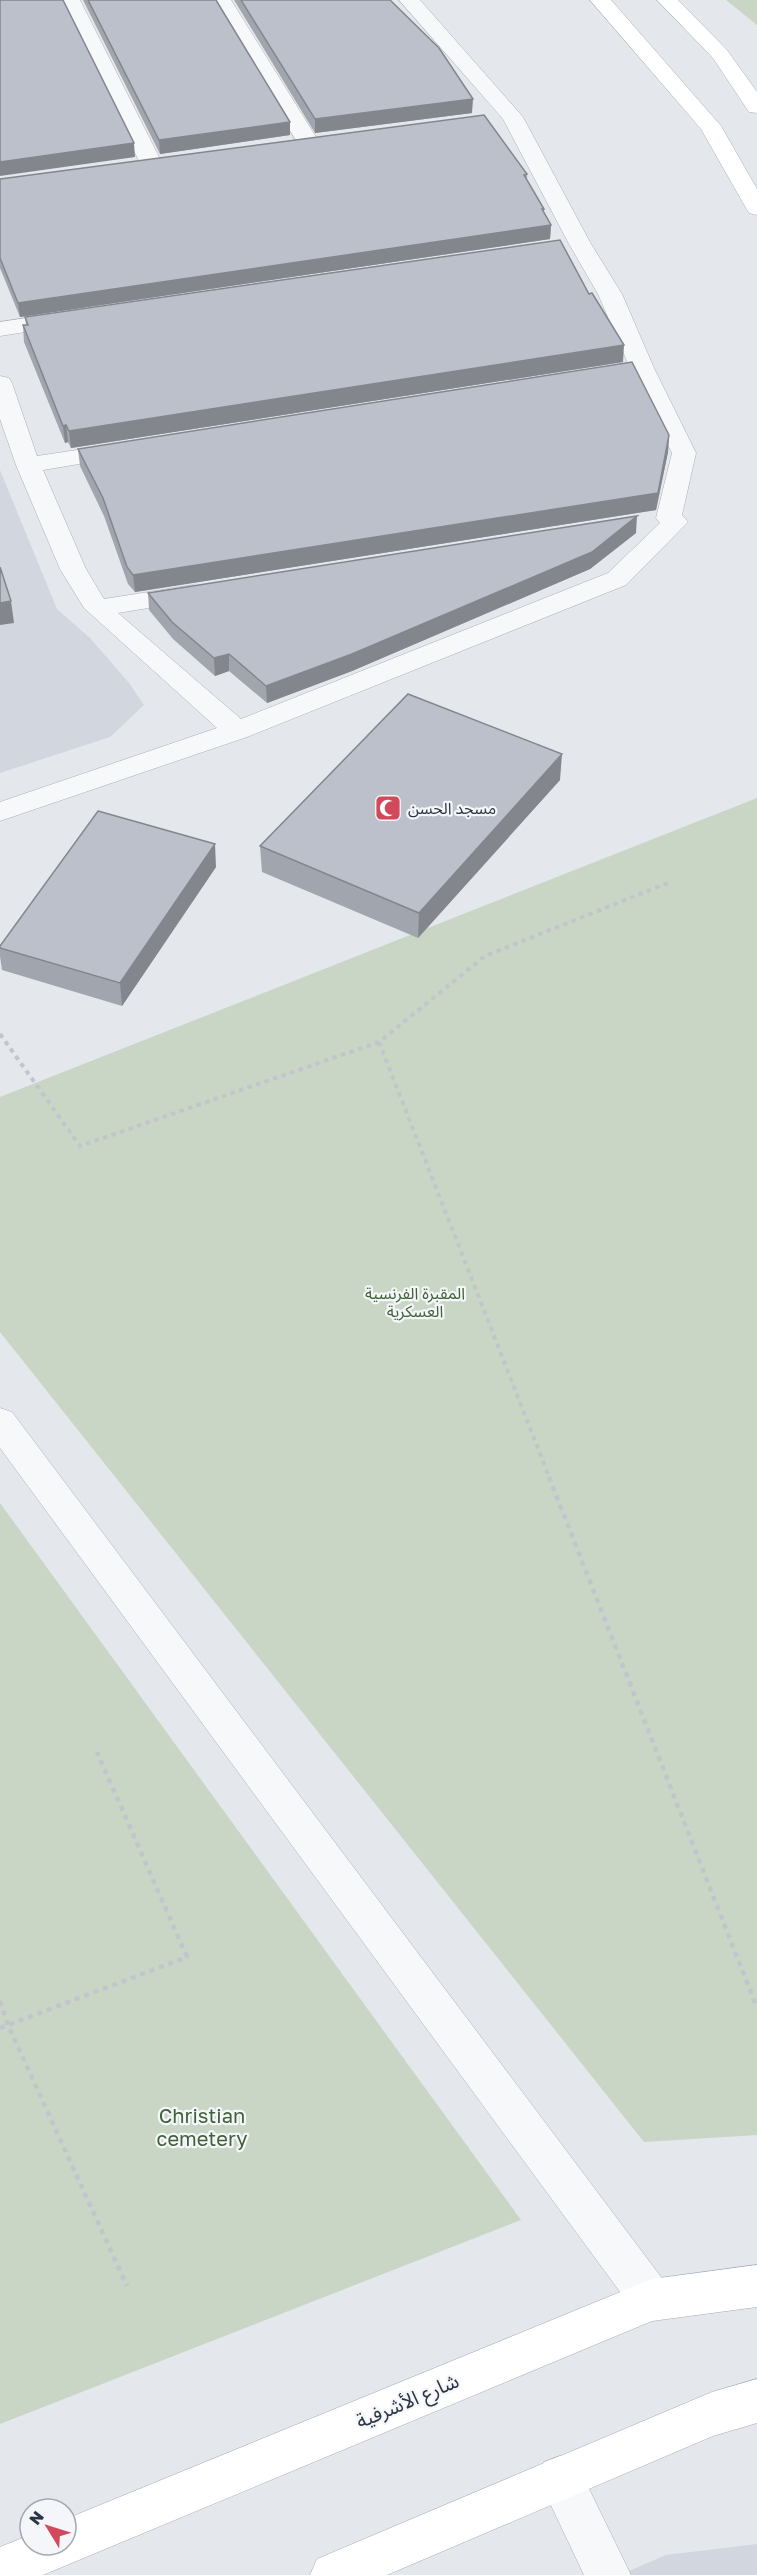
<svg xmlns="http://www.w3.org/2000/svg" width="757" height="2575" font-family="'Golos Text','Noto Sans Arabic',sans-serif">
  <style>
    .built { fill: #d2d6de }
    .green { fill: #c9d6c5 }
    .lines { fill: none; stroke-linecap: round; stroke-linejoin: round }
    .service-casing { stroke: #a9aeb7; stroke-width: 1 }
    .minor-casing { stroke: #a9aeb7; stroke-width: 1 }
    .secondary-casing { stroke: #a9aeb7; stroke-width: 1 }
    .primary-casing { stroke: #a3abb8; stroke-width: 1 }
    .path-far1 { stroke: #c2c5cb; stroke-width: 4; stroke-dasharray: 4.5 4.5; stroke-linecap: butt }
    .path { stroke: #c2c5cb; stroke-width: 4.5; stroke-dasharray: 5 5; stroke-linecap: butt }
    .service { fill: #f7f8fa; fill-rule: evenodd }
    .minor { fill: #f7f8fa; fill-rule: evenodd }
    .secondary { fill: #fff; fill-rule: evenodd }
    .primary { fill: #fff; fill-rule: evenodd }
    .wall { fill: #a1a5ae }
    .shaded-wall { fill: #83868d }
    .building { fill: #bbc0ca; stroke: #83868d; stroke-width: 1.5 }
    .labels { text-anchor: middle; dominant-baseline: central; stroke-width: 4.5; stroke-linejoin: round; paint-order: stroke }
    .poi-label { font-size: 16px; fill: #2b3445; stroke: #f4f6f9; text-anchor: start }
    .park-label { font-size: 16px; fill: #3f6138; stroke: #f4f6f9 }
    .near-park-label { font-size: 20px; fill: #3f6138; stroke: #f4f6f9 }
    .near-street-label { font-size: 20px; fill: #2b3445; stroke: #f4f6f9 }
  </style>
  <rect width="100%" height="100%" fill="#e4e7ec"/>
  <path class="built" d="M 0,470 L 57,609 L 90,638 L 129,683 L 144,705 L 110,737 L 0,773 Z
    M 757,2544 L 757,2575 L 620,2575 L 666,2555 Z"/>
  <path class="green" d="M 726,0 L 757,0 L 757,25 Z
    M 757,798 L 757,2135 L 644,2142 L 0,1332 L 0,1097 Z
    M 0,1503 L 521,2220 L 0,2424 Z"/>
  <g class="lines">
    <defs>
      <path id="service" d="M 560,2456 L 576,2462 L 631,2575 L 584,2575 L 538,2478 L 544,2462 Z"/>
      <path id="minor" d="M 60,0 L 80,0 L 162,163 L 159,168 L 151,170 L 143,168 L 140,163 Z
        M 211,0 L 231,0 L 319,142 L 316,147 L 308,149 L 300,147 Z
        M 399,0 L 420,0 L 523,117 L 591,244 L 622,294 L 654,368 L 696,453 L 682,515 L 688,522 L 626,585 L 247,737 L 0,821 L 0,802 L 217,728 L 84,608 L 60,569 L 16,465 L 0,419 L 0,376 L 9,378 L 12,383 L 37,456 L 124,443 L 133,445 L 136,450 L 133,455 L 43,470 L 86,569 L 104,599 L 193,585 L 202,587 L 206,593 L 202,599 L 118,613 L 241,719 L 608,573 L 660,523 L 656,518 L 672,453 L 630,368 L 598,294 L 569,244 L 503,119 Z
        M 68,312 L 76,314 L 80,319 L 76,324 L 0,336 L 0,322 Z
        M 0,1408 L 12,1412 L 667,2285 L 673,2300 L 667,2315 L 652,2321 L 637,2315 L 0,1448 Z"/>
      <path id="secondary" d="M 590,0 L 611,0 L 721,126 L 757,189 L 757,215 L 749,213 L 746,208 L 701,129 Z
        M 657,0 L 678,0 L 727,50 L 757,92 L 757,113 L 749,112 L 713,58 Z"/>
      <path id="primary" d="M 757,2265 L 757,2307 L 652,2321 L 43,2575 L 0,2575 L 0,2547 L 30,2535 L 30,2545 L 66,2545 L 66,2519 L 652,2279 Z
        M 757,2379 L 757,2423 L 713,2436 L 387,2575 L 310,2575 L 317,2559 L 712,2392 Z"/>
    </defs>
    <use href="#service" class="service-casing"/>
    <use href="#minor" class="minor-casing"/>
    <use href="#secondary" class="secondary-casing"/>
    <use href="#primary" class="primary-casing"/>
    <path class="path-far1" d="M 0,1034 L 80,1146 L 379,1042 L 485,956 L 670,882
      M 379,1042 L 550,1479"/>
    <path class="path" d="M 549,1477 L 757,2008
      M 0,2001 L 8,2025 L 127,2286
      M 0,2028 L 187,1957 L 97,1752"/>
    <use href="#service" class="service"/>
    <use href="#minor" class="minor"/>
    <use href="#secondary" class="secondary"/>
    <use href="#primary" class="primary"/>
  </g>
  <path class="wall" d="M 83,0 L 216,0 L 290,135 L 160,154 Z
    M 234,0 L 390,0 L 472,113 L 315,133 Z
    M 527,174 L 527,180 L 544,209 L 544,213 L 551,225 L 550,239 L 20,317 L 0,268 L 0,179 Z
    M 25,317 L 623,362 L 71,448 L 68,442 L 65,443 L 24,342 L 23,325 L 26,325 Z
    M 669,435 L 668,452 L 656,510 L 135,592 L 128,584 L 104,516 L 80,466 L 78,449 Z
    M 636,533 L 590,569 L 352,671 L 267,703 L 229,671 L 215,676 L 173,639 L 149,610 L 148,593 Z
    M 560,780 L 418,938 L 262,872 L 260,846 Z
    M 216,867 L 122,1006 L 2,970 L 0,956 L 0,946 Z"/>
  <path class="shaded-wall" d="M 473,99 L 472,113 L 315,133 L 315,119 Z
    M 290,122 L 290,135 L 160,154 L 159,140 Z
    M 134,143 L 135,157 L 0,176 L 0,162 Z
    M 551,225 L 550,239 L 20,317 L 18,303 Z
    M 624,345 L 623,362 L 71,448 L 69,431 Z
    M 66,425 L 68,442 L 65,443 L 63,426 Z
    M 669,435 L 668,452 L 656,510 L 135,592 L 133,575 Z
    M 637,516 L 636,533 L 590,569 L 352,671 L 267,703 L 266,686 Z
    M 11,601 L 14,623 L 0,625 L 0,603 Z
    M 229,654 L 229,671 L 215,676 L 214,658 Z
    M 562,754 L 560,780 L 418,938 L 419,913 Z
    M 215,844 L 216,867 L 122,1006 L 120,983 Z"/>
  <path class="building" d="M 0,0 L 63,0 L 134,143 L 0,162 Z
    M 88,0 L 216,0 L 290,122 L 159,140 Z
    M 241,0 L 390,0 L 439,48 L 473,99 L 315,119 Z
    M 484,115 L 527,174 L 524,175 L 544,209 L 542,209 L 551,225 L 18,303 L 0,258 L 0,179 Z
    M 560,240 L 589,294 L 592,293 L 624,345 L 69,431 L 66,425 L 63,426 L 23,325 L 28,325 L 25,317 Z
    M 632,362 L 669,435 L 658,493 L 133,575 L 127,567 L 103,498 L 78,449 Z
    M 637,516 L 592,552 L 352,654 L 266,686 L 229,654 L 214,658 L 172,622 L 148,593 Z
    M 0,567 L 11,601 L 0,603 Z
    M 408,694 L 562,754 L 419,913 L 260,846 Z
    M 98,811 L 215,844 L 120,983 L 0,948 L 0,946 Z"/>
  <defs>
    <symbol id="mosque-square" viewBox="-11 -11 22 22"><rect x="-9" y="-9" width="18" height="18" rx="4" fill="#d1495b" stroke="#f4f6f9"/><path d="M3.5-4.9A6 6 0 1 0 3.5 4.9A5 5 0 1 1 3.5-4.9Z" fill="#fff"/></symbol>
  </defs>
  <g fill-rule="evenodd">
    <use href="#mosque-square" x="373" y="793" width="30" height="30"/>
  </g>
  <g class="labels">
    <g class="poi-label">
      <text x="408" y="808">مسجد الحسن</text>
    </g>
    <g class="park-label">
      <text x="415" y="1293">المقبرة الفرنسية<tspan x="415" dy="18">العسكرية</tspan></text>
    </g>
    <g class="near-park-label">
      <text x="202" y="2115">Christian<tspan x="202" dy="23">cemetery</tspan></text>
    </g>
    <g class="near-street-label">
      <text transform="translate(407 2400) rotate(-23)">شارع الأشرفية</text>
    </g>
  </g>
  <g transform="translate(48 2527) rotate(308)"><circle r="28" fill="#f4f6f9" stroke="#a4a8b1" stroke-width="1.5"/>
  <path d="M0-4.5L10 22L0 15L-10 22Z" fill="#d1495b"/>
  <text y="-9" font-size="16" font-weight="bold" text-anchor="middle" fill="#2b3445">N</text>
  </g>
</svg>
